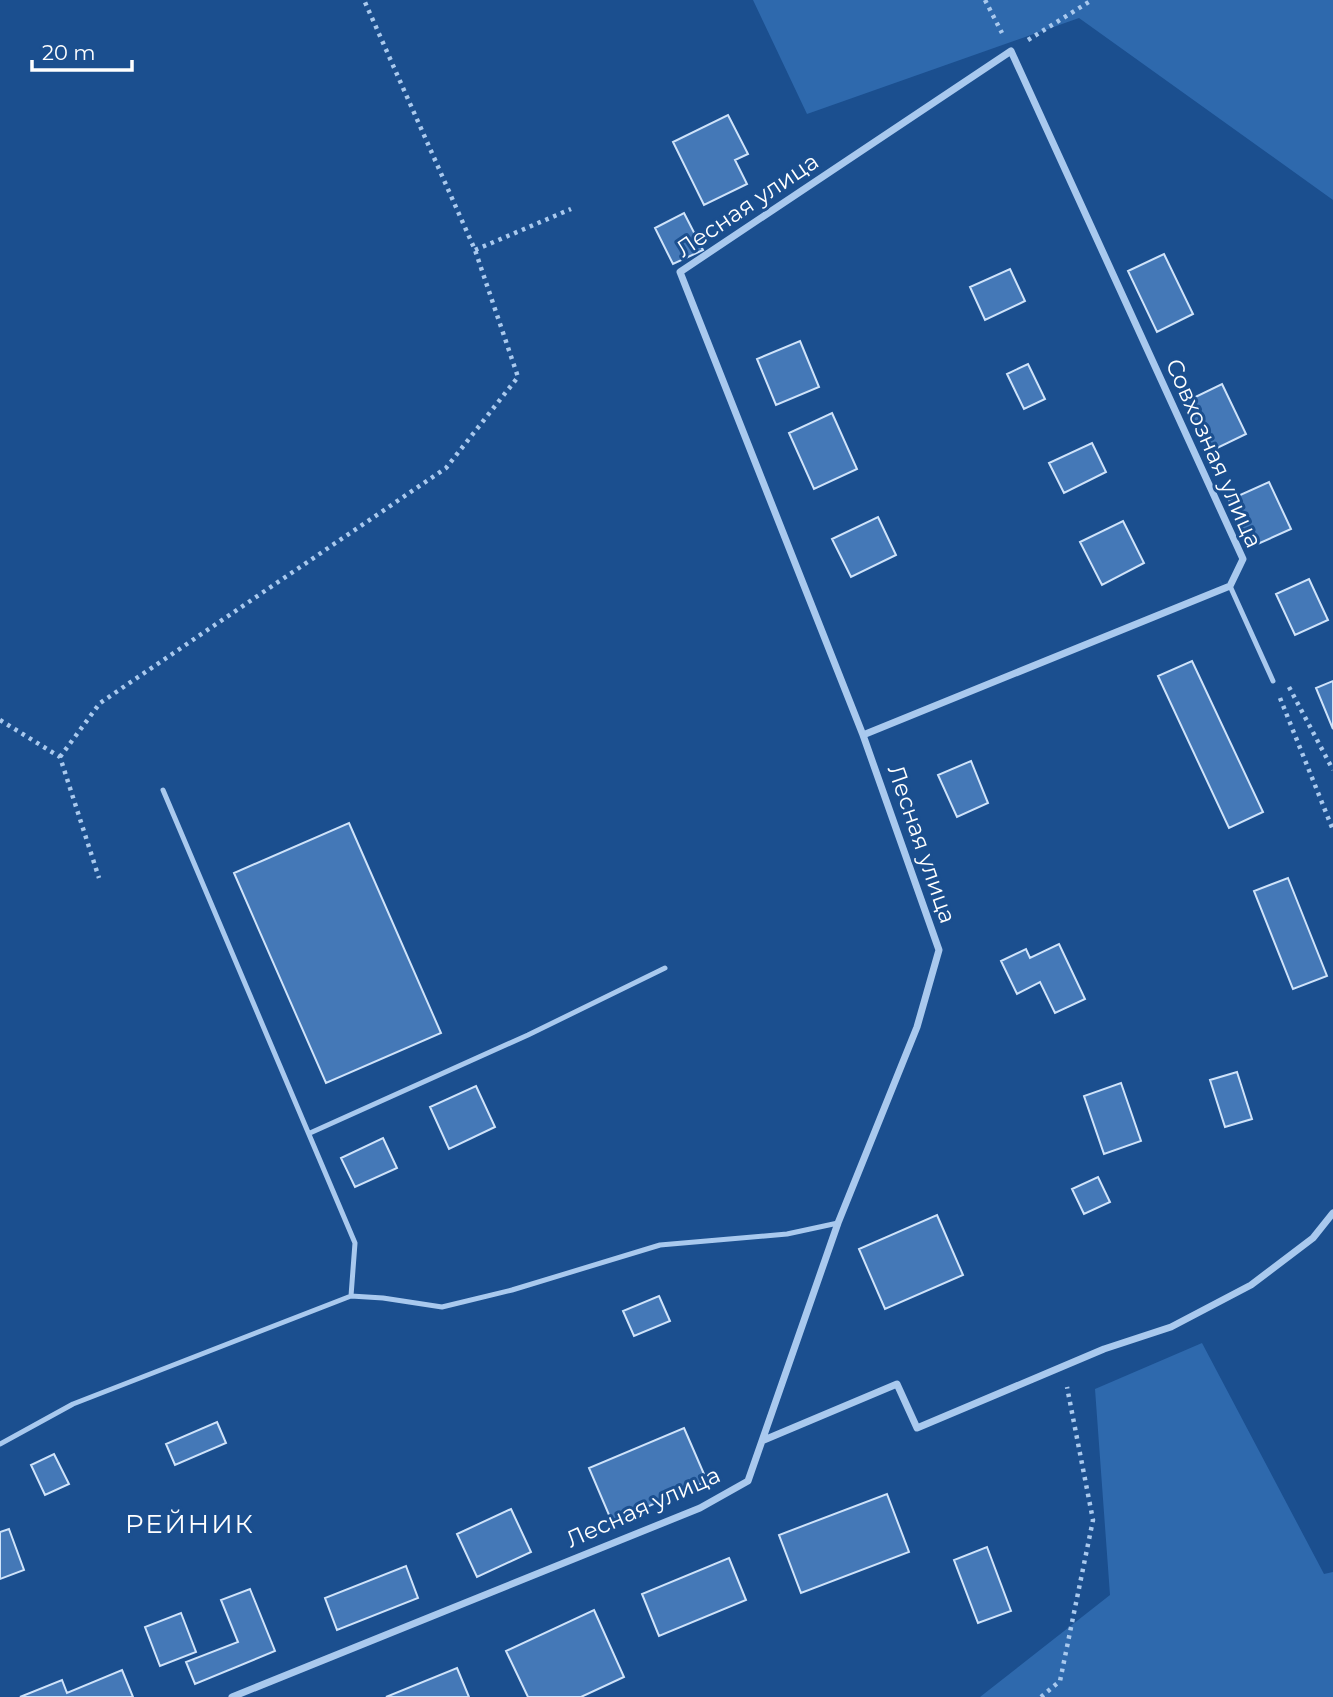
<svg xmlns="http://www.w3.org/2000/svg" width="1333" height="1697" font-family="Montserrat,sans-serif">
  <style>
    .green { fill: #2e69ad }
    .building { fill: #4478b7; stroke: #cfe3fa; stroke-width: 2 }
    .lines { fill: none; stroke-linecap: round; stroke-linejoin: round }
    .path { stroke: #a9c9ee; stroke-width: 4.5; stroke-dasharray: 3.5 5; stroke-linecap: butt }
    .lane { stroke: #a9c9ee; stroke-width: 5 }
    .street { stroke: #a9c9ee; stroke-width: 7 }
    .labels { text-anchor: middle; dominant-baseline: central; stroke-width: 6; stroke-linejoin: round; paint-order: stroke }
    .street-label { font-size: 23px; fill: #fff; stroke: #1b4f8f }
    .quarter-label { font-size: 26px; letter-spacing: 2px; fill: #fff; stroke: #1b4f8f }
  </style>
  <rect width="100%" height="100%" fill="#1b4f8f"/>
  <path class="green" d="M 753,0 L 1333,0 L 1333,200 L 1079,18 L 807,114 Z
    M 1202,1343 L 1324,1574 L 1333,1572 L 1333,1697 L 980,1697 L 1110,1595 L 1095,1389 Z"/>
  <path class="building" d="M 728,115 L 748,154 L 735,160 L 747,184 L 704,205 L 673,142 Z
    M 684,213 L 703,250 L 673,264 L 655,228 Z
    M 1164,254 L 1193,314 L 1157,332 L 1128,271 Z
    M 1010,269 L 1025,301 L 985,320 L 970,287 Z
    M 800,341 L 819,387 L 776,405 L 757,359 Z
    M 1028,364 L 1045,399 L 1024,409 L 1007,374 Z
    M 1222,384 L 1246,434 L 1209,452 L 1185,402 Z
    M 832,413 L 857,469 L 814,489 L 789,433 Z
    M 1092,443 L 1106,472 L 1064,493 L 1049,463 Z
    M 1269,482 L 1291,529 L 1251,547 L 1229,500 Z
    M 878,517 L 896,555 L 851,577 L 832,539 Z
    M 1123,521 L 1144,563 L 1102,585 L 1080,542 Z
    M 1309,579 L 1328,620 L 1295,635 L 1276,594 Z
    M 1192,661 L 1263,812 L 1229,828 L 1158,676 Z
    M 1333,681 L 1333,729 L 1316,688 Z
    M 971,761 L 988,803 L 957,817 L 938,775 Z
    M 349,823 L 441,1033 L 326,1083 L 234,873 Z
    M 1288,878 L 1327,976 L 1293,989 L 1254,891 Z
    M 1059,944 L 1085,999 L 1055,1013 L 1040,982 L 1017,994 L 1001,961 L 1026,949 L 1030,958 Z
    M 1237,1072 L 1252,1119 L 1225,1127 L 1210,1080 Z
    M 1121,1083 L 1141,1141 L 1104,1154 L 1084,1096 Z
    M 476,1086 L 495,1127 L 449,1149 L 430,1107 Z
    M 383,1138 L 397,1168 L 355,1187 L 341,1158 Z
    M 1098,1177 L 1110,1202 L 1084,1214 L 1072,1189 Z
    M 937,1215 L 963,1275 L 885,1309 L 859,1249 Z
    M 659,1296 L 670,1321 L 634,1336 L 623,1311 Z
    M 217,1422 L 226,1443 L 175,1465 L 166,1444 Z
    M 684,1428 L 707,1481 L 612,1522 L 589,1468 Z
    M 54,1454 L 69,1484 L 45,1495 L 31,1465 Z
    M 887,1494 L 909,1552 L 801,1593 L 779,1535 Z
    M 511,1509 L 531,1552 L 477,1577 L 457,1534 Z
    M 9,1529 L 24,1570 L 0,1579 L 0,1532 Z
    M 987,1547 L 1011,1611 L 978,1623 L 954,1560 Z
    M 729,1558 L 746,1600 L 659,1636 L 642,1594 Z
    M 406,1566 L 418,1598 L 337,1630 L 325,1598 Z
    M 250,1589 L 275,1651 L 195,1684 L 186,1662 L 238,1642 L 221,1600 Z
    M 594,1610 L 624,1677 L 581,1697 L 528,1697 L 506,1651 Z
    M 181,1613 L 196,1652 L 160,1666 L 145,1627 Z
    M 457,1668 L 469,1697 L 386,1697 Z
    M 122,1670 L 133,1697 L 20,1697 L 62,1680 L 67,1693 Z"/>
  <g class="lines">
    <path class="path" d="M 985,0 L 1002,33
      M 1028,40 L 1092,0
      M 475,250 L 571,209
      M 1289,687 L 1333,770
      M 1280,698 L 1333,830
      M 0,720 L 60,757 L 99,878
      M 60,757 L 100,703 L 446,468 L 518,377 L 475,250 L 364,0
      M 1041,1697 L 1060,1681 L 1093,1520 L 1067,1387"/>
    <path class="lane" d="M 1230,586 L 1273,681
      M 163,790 L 355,1243 L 351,1296
      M 310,1133 L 528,1035 L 665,968
      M 0,1444 L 73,1404 L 351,1296 L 383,1298 L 442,1307 L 512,1290 L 660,1245 L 787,1234 L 838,1223"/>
    <path class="street" d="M 764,1440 L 897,1384 L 917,1428 L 1104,1349 L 1171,1327 L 1251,1285 L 1313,1238 L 1333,1213
      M 232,1697 L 700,1508 L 748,1481 L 838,1223 L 917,1027 L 939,950 L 863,735 L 680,272 L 1011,51 L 1243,559 L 1230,586 L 863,735"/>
  </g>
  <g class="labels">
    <g class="street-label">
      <text transform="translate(747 205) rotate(-34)">Лесная улица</text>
      <text transform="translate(1214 453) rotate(66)">Совхозная улица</text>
      <text transform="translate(922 844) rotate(71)">Лесная улица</text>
      <text transform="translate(643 1507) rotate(-24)">Лесная улица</text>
    </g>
    <g class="quarter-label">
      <text x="190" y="1524">РЕЙНИК</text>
    </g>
  </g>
  <path d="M32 60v10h100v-10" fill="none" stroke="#ffffff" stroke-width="3.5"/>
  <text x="42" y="60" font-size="21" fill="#ffffff" stroke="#1b4f8f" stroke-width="5" paint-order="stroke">20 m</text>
</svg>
